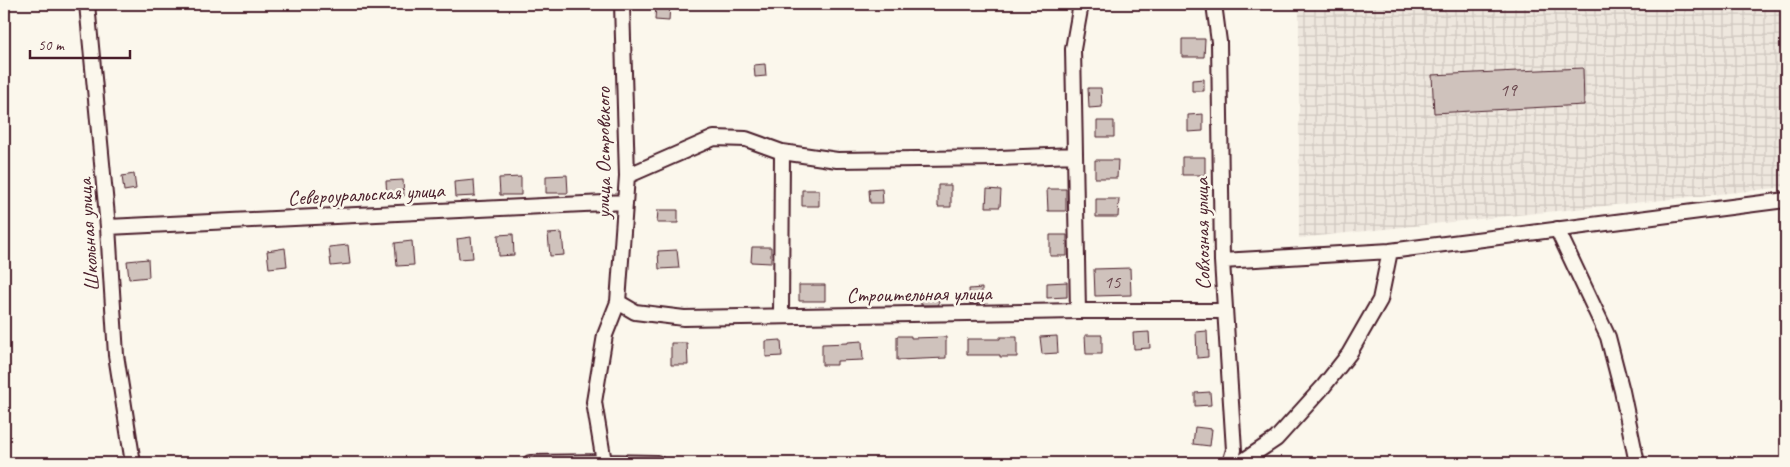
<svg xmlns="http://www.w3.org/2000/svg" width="1790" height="467" font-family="Caveat,sans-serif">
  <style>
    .industrial { fill: url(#industrial-grid) }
    .building { fill: #cfc2bc; stroke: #4a1f2b }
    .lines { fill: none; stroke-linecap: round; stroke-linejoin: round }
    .minor-casing { stroke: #4a1f2b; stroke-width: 18 }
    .minor { stroke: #fbf7ec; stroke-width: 14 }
    .labels { text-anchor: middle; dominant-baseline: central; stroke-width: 5; stroke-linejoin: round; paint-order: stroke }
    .number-label { font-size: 19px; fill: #6b484f }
    .street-label { font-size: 21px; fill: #4a1f2b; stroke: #fbf7ec }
  </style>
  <defs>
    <pattern id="industrial-grid" width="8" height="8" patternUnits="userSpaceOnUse" patternTransform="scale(1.25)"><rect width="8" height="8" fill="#eee7de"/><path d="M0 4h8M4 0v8" fill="none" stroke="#cec6bf"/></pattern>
  </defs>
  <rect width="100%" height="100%" fill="#fbf7ec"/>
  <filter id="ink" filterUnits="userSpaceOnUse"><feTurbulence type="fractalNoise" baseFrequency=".02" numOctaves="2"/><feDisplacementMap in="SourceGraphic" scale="10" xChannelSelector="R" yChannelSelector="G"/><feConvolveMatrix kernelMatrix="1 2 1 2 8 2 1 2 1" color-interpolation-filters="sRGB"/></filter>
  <g filter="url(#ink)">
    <path class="industrial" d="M 1299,4 L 1786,4 L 1786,187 L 1299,238 Z"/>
    <path class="building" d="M 656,4 L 670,4 L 669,21 L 655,20 Z
      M 1182,39 L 1205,39 L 1204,57 L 1182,57 Z
      M 765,64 L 766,76 L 755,77 L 754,65 Z
      M 1583,68 L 1584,105 L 1434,113 L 1432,75 Z
      M 1204,79 L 1204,91 L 1192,91 L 1192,80 Z
      M 1088,88 L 1101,88 L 1102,107 L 1089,108 Z
      M 1203,114 L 1203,131 L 1188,132 L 1188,115 Z
      M 1097,121 L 1114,121 L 1114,137 L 1097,137 Z
      M 1182,157 L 1205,157 L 1205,175 L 1182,175 Z
      M 1095,160 L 1118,160 L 1117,178 L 1095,178 Z
      M 134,174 L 136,189 L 124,191 L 122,176 Z
      M 567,175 L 568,193 L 546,193 L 546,176 Z
      M 521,177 L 521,195 L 500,195 L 499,178 Z
      M 403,180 L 404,196 L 387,197 L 386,181 Z
      M 474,180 L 475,196 L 455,197 L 454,182 Z
      M 938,185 L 951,185 L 951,207 L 938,207 Z
      M 882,189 L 883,203 L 870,203 L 869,190 Z
      M 987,189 L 1001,190 L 1000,207 L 986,207 Z
      M 1047,189 L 1066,189 L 1066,211 L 1048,211 Z
      M 802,190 L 819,190 L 819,206 L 802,206 Z
      M 1096,199 L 1119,199 L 1118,217 L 1096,217 Z
      M 658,210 L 678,210 L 678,223 L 657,223 Z
      M 562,233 L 564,255 L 550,256 L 548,234 Z
      M 513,234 L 514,255 L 499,256 L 498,235 Z
      M 1050,235 L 1067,235 L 1067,256 L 1050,256 Z
      M 471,237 L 473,258 L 459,259 L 457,239 Z
      M 412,241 L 414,265 L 397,266 L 395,243 Z
      M 348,245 L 350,264 L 331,266 L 329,247 Z
      M 752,247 L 771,247 L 771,263 L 751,262 Z
      M 285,248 L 287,266 L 269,268 L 267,251 Z
      M 677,250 L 679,268 L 659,269 L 658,251 Z
      M 148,259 L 149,277 L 129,279 L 127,261 Z
      M 1130,268 L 1131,295 L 1095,296 L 1094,269 Z
      M 1067,282 L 1067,297 L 1047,298 L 1047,283 Z
      M 799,285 L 825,285 L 825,301 L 799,301 Z
      M 982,288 L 982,304 L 970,304 L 969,289 Z
      M 938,295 L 939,305 L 921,305 L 921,296 Z
      M 1207,331 L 1208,357 L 1197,358 L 1196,332 Z
      M 1149,332 L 1150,348 L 1134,349 L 1133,333 Z
      M 1085,335 L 1102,335 L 1102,354 L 1086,354 Z
      M 897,336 L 911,336 L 911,338 L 946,337 L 946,358 L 897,360 Z
      M 1057,336 L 1058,353 L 1042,354 L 1040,337 Z
      M 1000,337 L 1017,337 L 1017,357 L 1000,357 L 1000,355 L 967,355 L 967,339 L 1000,339 Z
      M 781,340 L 782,356 L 766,357 L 766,341 Z
      M 862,341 L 863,360 L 837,361 L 837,365 L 822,365 L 822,344 L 848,343 L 848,342 Z
      M 671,343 L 687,343 L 688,365 L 671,365 Z
      M 1210,392 L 1211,405 L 1195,406 L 1195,393 Z
      M 1195,427 L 1212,429 L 1210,446 L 1193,444 Z"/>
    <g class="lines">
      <defs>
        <path id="minor" d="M 87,4 L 108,227 L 116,355 L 133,463
          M 1214,4 L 1219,42 L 1222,261 L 1234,450 L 1230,463
          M 627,176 L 714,138 L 746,139 L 782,152 L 837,160 L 999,158 L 1075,155
          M 108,227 L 625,202
          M 1557,229 L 1608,337 L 1622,391 L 1637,463
          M 1222,261 L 1390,251 L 1786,200
          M 618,302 L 635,312 L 684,318 L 1078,311 L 1224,311
          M 1078,311 L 1073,49 L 1081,4
          M 781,316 L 782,152
          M 604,462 L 594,402 L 605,335 L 618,302 L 627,176 L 622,4
          M 530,463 L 604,462 L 657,463
          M 1240,463 L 1276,439 L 1323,387 L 1349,354 L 1380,300 L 1390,251"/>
      </defs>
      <use href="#minor" class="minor-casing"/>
      <use href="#minor" class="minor"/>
    </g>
  </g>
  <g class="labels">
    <g class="number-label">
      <text x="1508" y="90">19</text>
      <text x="1112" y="282">15</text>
    </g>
    <g class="street-label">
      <text transform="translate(603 153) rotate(-90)">улица Островского</text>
      <text transform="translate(366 194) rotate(-3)">Североуральская улица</text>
      <text transform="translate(1202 234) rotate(-91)">Совхозная улица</text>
      <text transform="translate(88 235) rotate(-94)">Школьная улица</text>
      <text transform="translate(919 294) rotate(-1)">Строительная улица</text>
    </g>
  </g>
  <rect width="1790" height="467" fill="none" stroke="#fbf7ec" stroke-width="20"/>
  <rect x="10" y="10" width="1770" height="447" fill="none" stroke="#4a1f2b" stroke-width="2" filter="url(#ink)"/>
  <path d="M30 50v8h100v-8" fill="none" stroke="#4a1f2b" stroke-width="2.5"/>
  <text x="38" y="50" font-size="15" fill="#4a1f2b" stroke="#fbf7ec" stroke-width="4" paint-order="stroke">50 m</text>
</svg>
